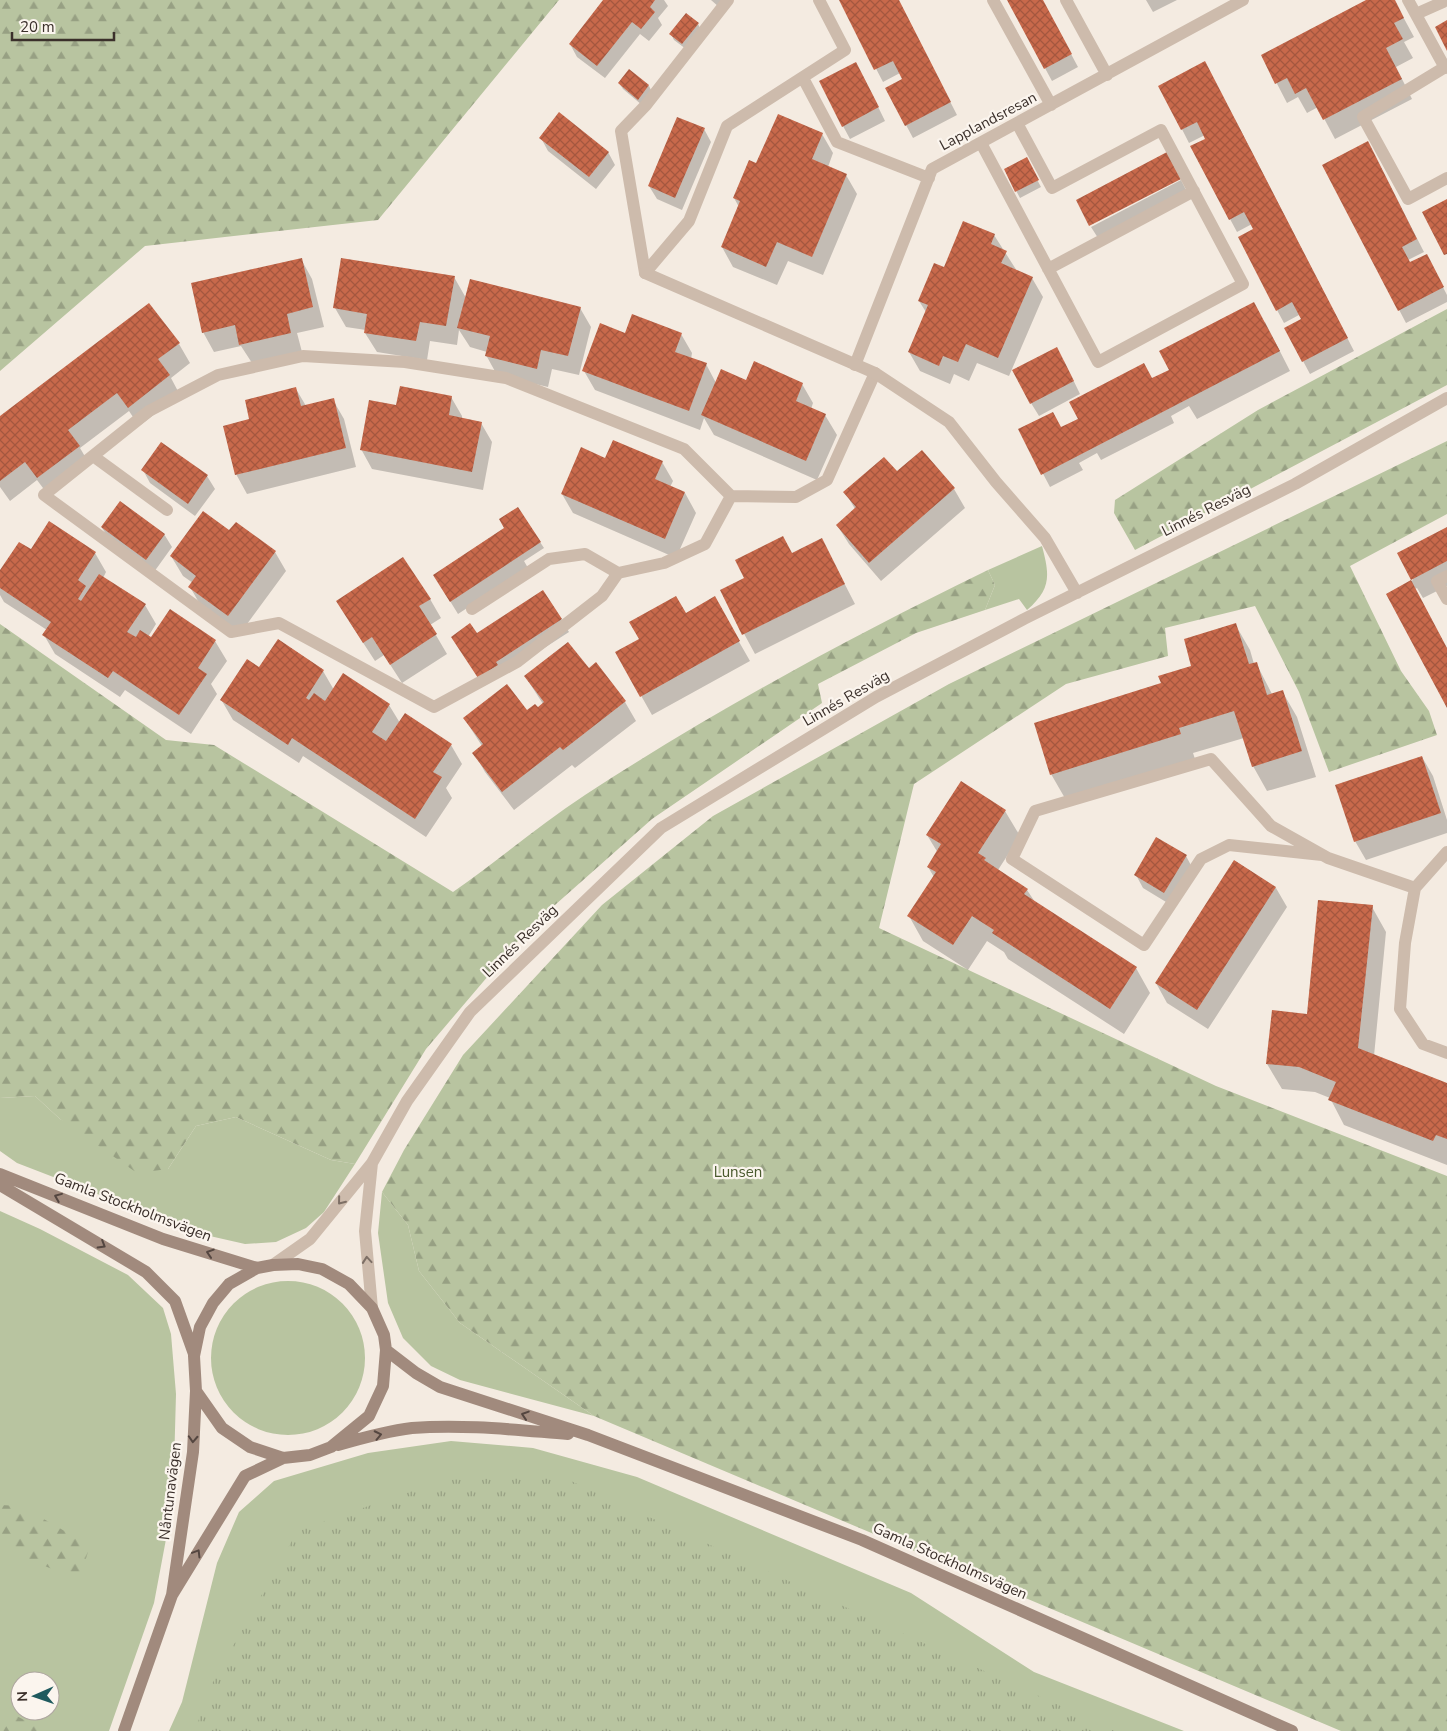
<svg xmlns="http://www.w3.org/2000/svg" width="1447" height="1731" font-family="'Nunito Sans',sans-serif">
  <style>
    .green { fill: #b8c4a0; fill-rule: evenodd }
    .forest { fill: url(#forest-firs) }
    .park { fill: url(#park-tufts) }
    .shadow { fill: #0003 }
    .building { fill: url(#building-cross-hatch) }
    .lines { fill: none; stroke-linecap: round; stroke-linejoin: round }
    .lane { stroke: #cdbbac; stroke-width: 12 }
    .street { stroke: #cdbbac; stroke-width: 12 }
    .secondary { stroke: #a18a7d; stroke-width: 12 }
    .oneway { stroke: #544640 }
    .oneway2 { stroke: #7d6f65 }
    .labels { text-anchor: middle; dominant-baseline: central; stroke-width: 4.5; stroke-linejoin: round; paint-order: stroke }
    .street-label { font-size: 15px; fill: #3b302b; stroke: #fbf5ee }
    .park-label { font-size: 15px; fill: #4a5a2e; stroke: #fbf5ee }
  </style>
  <defs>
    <pattern id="forest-firs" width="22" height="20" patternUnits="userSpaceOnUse" patternTransform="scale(1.25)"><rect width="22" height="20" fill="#b8c4a0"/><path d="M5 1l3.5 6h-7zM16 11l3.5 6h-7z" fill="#97a083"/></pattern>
    <pattern id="park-tufts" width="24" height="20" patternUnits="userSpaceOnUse" patternTransform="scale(1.25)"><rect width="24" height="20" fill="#b8c4a0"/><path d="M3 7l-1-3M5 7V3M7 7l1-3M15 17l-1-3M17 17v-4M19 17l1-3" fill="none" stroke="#97a083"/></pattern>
    <pattern id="building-cross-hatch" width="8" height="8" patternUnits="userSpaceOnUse" patternTransform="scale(1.25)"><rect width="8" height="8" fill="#c8694b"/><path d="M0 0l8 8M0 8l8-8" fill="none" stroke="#a4573f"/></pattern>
  </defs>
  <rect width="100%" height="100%" fill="#f4ebe1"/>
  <path class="green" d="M 1042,546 C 1050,576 1051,589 1027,610 L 1019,599 L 985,610 L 995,585 L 988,570 Z
    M 35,1096 L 60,1119 L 168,1169 L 196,1126 L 236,1117 L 331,1160 L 355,1164 L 324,1212 L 306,1228 L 276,1242 L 245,1244 L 201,1234 L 17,1163 L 0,1151 L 0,1098 Z
    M 382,1192 L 408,1225 L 419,1271 L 460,1323 L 594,1416 L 460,1380 L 431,1366 L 403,1338 L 388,1303 L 378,1233 Z
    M 0,1211 L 40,1229 L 128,1275 L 163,1308 L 171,1334 L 176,1394 L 173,1502 L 154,1603 L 109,1731 L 0,1731 ZM 20,1681 L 50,1681 L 50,1711 L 20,1711 Z
    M211 1358a77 77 0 1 1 154 0a77 77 0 1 1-154 0Z
    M 451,1441 L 533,1448 L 637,1477 L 911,1593 L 1034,1672 L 1184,1731 L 169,1731 L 182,1702 L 217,1563 L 239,1512 L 274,1481 L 368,1453 Z"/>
  <path class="forest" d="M 0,0 L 559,0 L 378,220 L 145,246 L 0,371 Z
    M 1447,309 L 1447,385 L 1135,550 L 1114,513 L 1115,500 L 1258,410 Z
    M 1447,441 L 1447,514 L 1350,566 L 1401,671 L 1429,711 L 1437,735 L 1329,772 L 1299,692 L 1255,606 L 1165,628 L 1168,656 L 1066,684 L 914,784 L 879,928 L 1216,1086 L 1447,1176 L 1447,1731 L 1341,1731 L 594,1416 L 460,1323 L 419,1271 L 408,1225 L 382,1192 L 404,1150 L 463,1055 L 602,905 L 713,816 L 949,684 Z
    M 988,570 L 995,585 L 985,610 L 916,633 L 818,684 L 822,703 L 652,819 L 529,928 L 426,1049 L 355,1164 L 331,1160 L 236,1117 L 196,1126 L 168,1169 L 137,1173 L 60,1119 L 35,1096 L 0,1098 L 0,624 L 166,740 L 214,745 L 453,892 C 498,861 539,825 585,795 C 714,711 850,637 988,570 Z
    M 0,1505 L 21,1506 L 75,1537 L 88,1552 L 81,1574 L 62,1573 L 0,1548 Z
    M 0,1710 L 11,1713 L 45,1731 L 0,1731 Z"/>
  <path class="park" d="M 560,1476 L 1115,1731 L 195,1731 L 209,1689 L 298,1530 L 445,1480 Z"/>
  <path class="shadow" d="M 605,0 L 664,0 L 668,6 L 658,18 L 662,25 L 649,41 L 640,34 L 605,78 L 577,57 L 570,44 Z
    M 711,0 L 725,0 L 719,7 Z
    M 840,0 L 898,0 L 957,115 L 913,138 L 906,125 L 904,80 L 900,73 L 883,82 Z
    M 1008,0 L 1042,0 L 1078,67 L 1052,81 Z
    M 1146,0 L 1177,0 L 1153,12 Z
    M 1369,0 L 1394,0 L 1414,37 L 1404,42 L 1413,58 L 1396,67 L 1412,99 L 1335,139 L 1318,107 L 1307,113 L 1298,97 L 1287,103 L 1262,55 Z
    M 698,24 L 701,30 L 686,49 L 674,40 L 671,34 Z
    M 629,71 L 649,86 L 652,92 L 642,105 L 623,89 L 619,83 Z
    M 863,76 L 885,121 L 850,139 L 843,126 Z
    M 1160,86 L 1235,119 L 1354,351 L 1310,374 L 1303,361 L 1302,320 L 1299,315 L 1284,323 L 1277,310 L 1255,229 L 1252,224 L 1237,232 L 1230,219 L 1207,139 L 1205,135 L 1189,143 Z
    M 704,129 L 711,142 L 682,210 L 657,199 L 649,186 Z
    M 822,134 L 833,153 L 828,167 L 846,175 L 857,194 L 823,275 L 788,261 L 777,285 L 733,267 L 722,247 L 739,207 L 734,198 L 757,165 Z
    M 541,138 L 608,152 L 615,165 L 596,189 L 548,151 Z
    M 1375,156 L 1424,252 L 1408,260 L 1410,264 L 1433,268 L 1447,295 L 1447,302 L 1406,323 L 1324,166 Z
    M 1026,159 L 1041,187 L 1020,198 L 1005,170 Z
    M 1181,180 L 1187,192 L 1098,238 L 1091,227 Z
    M 994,235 L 1017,271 L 1032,278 L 1043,297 L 1009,376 L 977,363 L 969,381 L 954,374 L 950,384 L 920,371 L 909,352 L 926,312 L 919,301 L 944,269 Z
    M 301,259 L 312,279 L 324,327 L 297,333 L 302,352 L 252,363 L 241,346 L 214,352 L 203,332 Z
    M 454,277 L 466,298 L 580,308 L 591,327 L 579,375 L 552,369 L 548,387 L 497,375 L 486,355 L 487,352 L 470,347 L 459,330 L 457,345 L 430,341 L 427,360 L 377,352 L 365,333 L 366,330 L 346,327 L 335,308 Z
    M 1265,322 L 1290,371 L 1197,419 L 1189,406 L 1171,416 L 1174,423 L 1101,460 L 1097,453 L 1079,463 L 1083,470 L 1050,487 L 1020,430 L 1061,428 L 1152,379 Z
    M 626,334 L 681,334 L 692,353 L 691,359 L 706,364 L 716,383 L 747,381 L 802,384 L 813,403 L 811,409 L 825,415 L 837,435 L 817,480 L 714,435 L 704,418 L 700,430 L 595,390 L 584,371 Z
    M 179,344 L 190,363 L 171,378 L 180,395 L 139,426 L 129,411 L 80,448 L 90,465 L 49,496 L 37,480 L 10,501 L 0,487 L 0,418 Z
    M 1064,361 L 1080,394 L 1039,416 L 1031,403 Z
    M 296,389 L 306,406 L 333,400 L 344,419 L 356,467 L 247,494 L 236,474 L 251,420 Z
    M 451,397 L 462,416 L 462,419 L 481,423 L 492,442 L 483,490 L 372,469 L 361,449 L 397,406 Z
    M 162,443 L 207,476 L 215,489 L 195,516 L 150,483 L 143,470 Z
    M 922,451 L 954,489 L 965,508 L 881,581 L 849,544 L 837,525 L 855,509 L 845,492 L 897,473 Z
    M 606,460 L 662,462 L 673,481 L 670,487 L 685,493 L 696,513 L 676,558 L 573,513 L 562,494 Z
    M 102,528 L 164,534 L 172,547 L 154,572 L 110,540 Z
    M 1447,528 L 1447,586 L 1423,598 L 1417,588 L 1415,589 L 1447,649 L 1447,706 L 1387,594 L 1413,580 L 1399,554 Z
    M 229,532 L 275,552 L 286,571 L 239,635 L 201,606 L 190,587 L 193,583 L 183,576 L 171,556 Z
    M 822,540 L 855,604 L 755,654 L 721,591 Z
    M 540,542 L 544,548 L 524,561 L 528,568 L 458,614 L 442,588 Z
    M 31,551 L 95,553 L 106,572 L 103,578 L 145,605 L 156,624 L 148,637 L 151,639 L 170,611 L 215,641 L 227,661 L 211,684 L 217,694 L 191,734 L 125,690 L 120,697 L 55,654 L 44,635 L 47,630 L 4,602 L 0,595 L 0,573 Z
    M 714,598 L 750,661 L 652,715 L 617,653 Z
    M 430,599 L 441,618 L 430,625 L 447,654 L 402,683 L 384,655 L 375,661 L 349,621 Z
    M 561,619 L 569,632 L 504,674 L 482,683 L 481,641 Z
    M 1235,624 L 1250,650 L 1254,664 L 1256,663 L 1272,694 L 1282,691 L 1297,717 L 1316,777 L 1267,791 L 1253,766 L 1244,738 L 1193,753 L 1195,759 L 1066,800 L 1051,774 L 1162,684 L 1193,667 Z
    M 278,641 L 323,671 L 334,690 L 389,705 L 400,723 L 451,745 L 462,764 L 446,788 L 452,798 L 426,837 L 303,756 L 299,763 L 233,720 L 222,701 L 259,669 Z
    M 596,664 L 625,702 L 636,721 L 575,768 L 572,765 L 514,810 L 485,772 L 474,753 L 482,746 L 464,718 L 527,712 L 538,708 L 543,704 L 525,676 L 588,670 Z
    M 1422,757 L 1433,776 L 1447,820 L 1447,833 L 1366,860 L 1355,841 Z
    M 1005,811 L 1020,836 L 998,870 L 1027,890 L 1035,902 L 1136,968 L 1150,993 L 1124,1034 L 1008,959 L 1004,952 L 987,941 L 968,970 L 923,941 L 909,916 L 934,877 L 928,867 L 938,853 L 927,835 Z
    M 1186,856 L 1193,869 L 1171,905 L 1143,888 L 1136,875 Z
    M 1235,861 L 1276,888 L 1287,907 L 1208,1029 L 1167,1003 L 1156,983 Z
    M 1372,907 L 1386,932 L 1374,1056 L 1447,1085 L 1447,1165 L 1344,1125 L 1330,1098 L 1315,1092 L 1282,1089 L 1267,1064 L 1308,1015 Z"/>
  <path class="building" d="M 603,0 L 655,0 L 650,7 L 655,12 L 641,29 L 632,22 L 597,66 L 569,44 Z
    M 839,0 L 899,0 L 951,102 L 905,126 L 885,88 L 902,79 L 893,61 L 874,70 Z
    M 1007,0 L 1043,0 L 1072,54 L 1044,69 Z
    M 1366,0 L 1395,0 L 1404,18 L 1394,23 L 1403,39 L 1386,48 L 1402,79 L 1323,120 L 1306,88 L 1295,94 L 1287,78 L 1275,84 L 1261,55 Z
    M 686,13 L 699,23 L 682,44 L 669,34 Z
    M 1447,20 L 1447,51 L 1435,27 Z
    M 1205,61 L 1348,338 L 1302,362 L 1284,328 L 1301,319 L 1292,302 L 1276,311 L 1238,237 L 1253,229 L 1244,212 L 1229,220 L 1190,146 L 1205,139 L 1197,122 L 1181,130 L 1158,86 Z
    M 856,62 L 879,107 L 842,127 L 819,81 Z
    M 629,69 L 649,85 L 638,100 L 618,83 Z
    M 559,112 L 609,152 L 589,177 L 539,138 Z
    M 778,114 L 823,133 L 812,159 L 847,174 L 812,257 L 777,242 L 766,267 L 721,247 L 740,201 L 733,198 L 749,160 L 756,163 Z
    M 677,117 L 705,128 L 675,198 L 648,186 Z
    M 1368,141 L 1417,239 L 1402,247 L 1410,262 L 1427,254 L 1444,287 L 1398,311 L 1322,165 Z
    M 1167,152 L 1181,179 L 1089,226 L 1076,200 Z
    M 1027,157 L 1039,180 L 1015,192 L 1004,169 Z
    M 1447,199 L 1447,254 L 1444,255 L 1422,212 Z
    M 963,221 L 995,234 L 991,244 L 1007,251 L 1001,263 L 1033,277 L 998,358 L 966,344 L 958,362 L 943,356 L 939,366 L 908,352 L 928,305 L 918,301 L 934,263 L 944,267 Z
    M 302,258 L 313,307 L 287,314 L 291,333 L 239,345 L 235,325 L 202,333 L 191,283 Z
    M 341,258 L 455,276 L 446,326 L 420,322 L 416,341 L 364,333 L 367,314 L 333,308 Z
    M 470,279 L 581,307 L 568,356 L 541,350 L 537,369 L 485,356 L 490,336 L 457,328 Z
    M 1254,302 L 1280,351 L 1041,475 L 1018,429 L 1053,412 L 1061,427 L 1078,419 L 1069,402 L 1144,363 L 1152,378 L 1169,370 L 1159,351 Z
    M 149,303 L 180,343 L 158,359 L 170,375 L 128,408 L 117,393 L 68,430 L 80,446 L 37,478 L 25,462 L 0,481 L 0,416 Z
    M 632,314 L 682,333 L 675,352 L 707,363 L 689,411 L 582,371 L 600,323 L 625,333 Z
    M 1057,347 L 1074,381 L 1030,404 L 1012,370 Z
    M 754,361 L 803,383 L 796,401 L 826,414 L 806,461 L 701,415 L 721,369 L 746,380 Z
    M 400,386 L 452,396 L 449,415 L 482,422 L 472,472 L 360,450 L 369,400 L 396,405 Z
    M 296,387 L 301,406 L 334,398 L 346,448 L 235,475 L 223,426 L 249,419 L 245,400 Z
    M 613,440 L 663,461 L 655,479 L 685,492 L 665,539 L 561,494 L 581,447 L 605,458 Z
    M 161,442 L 208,475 L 188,504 L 141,470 Z
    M 922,450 L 955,488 L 869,563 L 836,525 L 856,507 L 843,492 L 884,457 L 897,471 Z
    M 120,501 L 165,534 L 146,560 L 101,527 Z
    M 518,507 L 541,542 L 450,602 L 433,575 L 504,528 L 499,519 Z
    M 203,511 L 229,530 L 236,522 L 276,551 L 228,616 L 188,587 L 196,576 L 170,556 Z
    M 49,521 L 96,552 L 78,580 L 86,586 L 78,599 L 81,601 L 99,574 L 146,604 L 127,632 L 136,637 L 140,630 L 151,637 L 170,609 L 216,640 L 198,668 L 207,674 L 179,715 L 113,671 L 108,678 L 42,635 L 51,622 L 0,588 L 0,570 L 19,542 L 31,549 Z
    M 1447,527 L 1447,561 L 1411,580 L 1397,553 Z
    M 783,536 L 792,553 L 822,538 L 845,584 L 742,635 L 720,590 L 744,578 L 735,560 Z
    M 403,557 L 431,599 L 419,606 L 437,634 L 390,665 L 372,637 L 363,643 L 336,601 Z
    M 1411,580 L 1447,648 L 1447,708 L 1386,594 Z
    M 543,590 L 562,619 L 496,662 L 498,665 L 478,678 L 451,637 L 470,623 L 477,633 Z
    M 676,596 L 686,613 L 715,596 L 740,641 L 640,697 L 615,652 L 639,639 L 629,622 Z
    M 1236,623 L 1249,664 L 1257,662 L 1267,695 L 1283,690 L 1302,751 L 1252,767 L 1234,711 L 1179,728 L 1181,734 L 1050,775 L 1034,723 L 1161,683 L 1158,676 L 1191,666 L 1184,639 Z
    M 278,639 L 324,670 L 306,698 L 309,700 L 314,693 L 325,701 L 343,673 L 390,704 L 372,732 L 386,741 L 405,713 L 452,744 L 433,772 L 442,777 L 415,819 L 292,738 L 288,745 L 220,700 L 247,659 L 259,667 Z
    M 568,642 L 589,668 L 596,662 L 626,701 L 563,750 L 560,747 L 502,792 L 472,753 L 483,744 L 463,718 L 507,684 L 527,710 L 535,704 L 538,707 L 544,702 L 524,676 Z
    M 1422,756 L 1441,813 L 1354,842 L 1335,785 Z
    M 961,781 L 1006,810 L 978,853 L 986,858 L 984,860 L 1028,889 L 1024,894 L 1137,967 L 1110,1009 L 992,933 L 994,930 L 972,916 L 953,945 L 907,916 L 936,872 L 927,867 L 941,844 L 926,835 Z
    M 1156,837 L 1187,855 L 1164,893 L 1134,875 Z
    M 1234,860 L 1276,887 L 1197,1010 L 1155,983 Z
    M 1318,900 L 1373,905 L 1358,1048 L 1447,1083 L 1447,1139 L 1436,1135 L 1433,1141 L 1328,1100 L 1336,1082 L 1299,1067 L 1266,1064 L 1272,1010 L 1307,1014 Z"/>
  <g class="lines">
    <path class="lane" d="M 993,0 L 1051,105
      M 1066,0 L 1107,75
      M 1408,0 L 1445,68
      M 1416,14 L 1443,2 L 1443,0
      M 1447,66 L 1363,117 L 1408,199 L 1447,178
      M 803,78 L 837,142 L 929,178
      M 981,143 L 1098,362 L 1243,284 L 1161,130 L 1052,188 L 1017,123
      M 1048,269 L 1194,191
      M 645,273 L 689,221 L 727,126 L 845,50 L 819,0
      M 645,273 L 621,131 L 646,105 L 728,0
      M 855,365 L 932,169 L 1243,0
      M 93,456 L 167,510
      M 731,496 L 705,544 L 664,563 L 618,573 L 602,596 L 517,662 L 434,707 L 279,623 L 231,632 L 44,495 L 149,411 L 218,375 L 303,356 L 405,362 L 506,378 L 684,449 L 731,496 L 796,497 L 827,480 L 875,373
      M 1447,576 L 1437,581 L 1447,599
      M 472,609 L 549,559 L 585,554 L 618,573
      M 1447,852 L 1415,888 L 1405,943 L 1400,1009 L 1423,1044 L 1447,1053
      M 1322,855 L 1229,845 L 1201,859 L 1144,945 L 1012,859 L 1035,811 L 1211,759 L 1271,826 L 1328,858 L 1415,888"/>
    <path class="street" d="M 645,273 L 875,373 L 949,422 L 996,482 L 1045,538 L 1077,593
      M 273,1265 L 310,1239 L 372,1163 L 407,1101 L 470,1012 L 661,828 L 876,697 L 1024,619 L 1295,484 L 1447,398
      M 372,1308 L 365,1231 L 372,1163"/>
    <path class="secondary" d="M 0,1174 L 163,1239 L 257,1268
      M 0,1185 L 146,1272 L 175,1301 L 194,1354
      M 386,1350 L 416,1373 L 440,1387 L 588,1435 L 862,1540 L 1292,1731
      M 338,1445 C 362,1438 387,1431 412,1428 C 464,1424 516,1430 568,1434
      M 172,1595 L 193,1452 L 196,1391 L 194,1356 L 200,1327 L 213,1303 L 229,1284 L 257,1268 L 273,1265 L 298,1264 L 322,1269 L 349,1284 L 372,1308 L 384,1335 L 386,1350 L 383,1386 L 369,1416 L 331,1447 L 310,1455 L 283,1458 L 250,1447 L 222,1428 L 196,1391
      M 124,1731 L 172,1595 L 245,1476 L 283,1458"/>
  </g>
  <defs><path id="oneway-chevron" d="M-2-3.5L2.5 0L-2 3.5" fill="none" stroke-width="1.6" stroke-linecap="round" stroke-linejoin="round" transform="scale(1.25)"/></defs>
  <g class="oneway">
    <use href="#oneway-chevron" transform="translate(58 1197) rotate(-158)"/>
    <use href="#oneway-chevron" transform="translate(102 1245) rotate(31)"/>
    <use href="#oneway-chevron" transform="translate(210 1253) rotate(-162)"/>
    <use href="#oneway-chevron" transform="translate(525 1415) rotate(-162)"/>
    <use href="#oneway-chevron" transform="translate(378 1435) rotate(-12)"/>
    <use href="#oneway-chevron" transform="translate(193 1439) rotate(93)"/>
    <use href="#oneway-chevron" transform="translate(197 1553) rotate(-59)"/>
  </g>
  <g class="oneway2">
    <use href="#oneway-chevron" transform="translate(341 1201) rotate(129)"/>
    <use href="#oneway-chevron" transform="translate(367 1260) rotate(-95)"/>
  </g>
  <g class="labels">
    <g class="street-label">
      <text transform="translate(988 121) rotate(-28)">Lapplandsresan</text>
      <text transform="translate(1206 510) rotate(-27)">Linnés Resväg</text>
      <text transform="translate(846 698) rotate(-30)">Linnés Resväg</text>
      <text transform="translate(520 941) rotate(-44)">Linnés Resväg</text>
      <text transform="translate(133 1207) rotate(21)">Gamla Stockholmsvägen</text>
      <text transform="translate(170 1491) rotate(-83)">Nåntunavägen</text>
      <text transform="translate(950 1561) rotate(24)">Gamla Stockholmsvägen</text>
    </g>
    <g class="park-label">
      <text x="738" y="1172">Lunsen</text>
    </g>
  </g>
  <g transform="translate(35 1696) rotate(268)"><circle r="24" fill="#fbf5ee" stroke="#aea6a0"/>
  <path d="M0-4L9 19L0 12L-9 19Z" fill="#1f5a5e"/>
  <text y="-8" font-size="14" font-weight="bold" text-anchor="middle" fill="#3b302b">N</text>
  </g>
  <path d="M12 32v8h102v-8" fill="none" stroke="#3b302b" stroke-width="2.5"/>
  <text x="20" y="32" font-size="15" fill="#3b302b" stroke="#fbf5ee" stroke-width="4" paint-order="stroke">20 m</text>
</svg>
